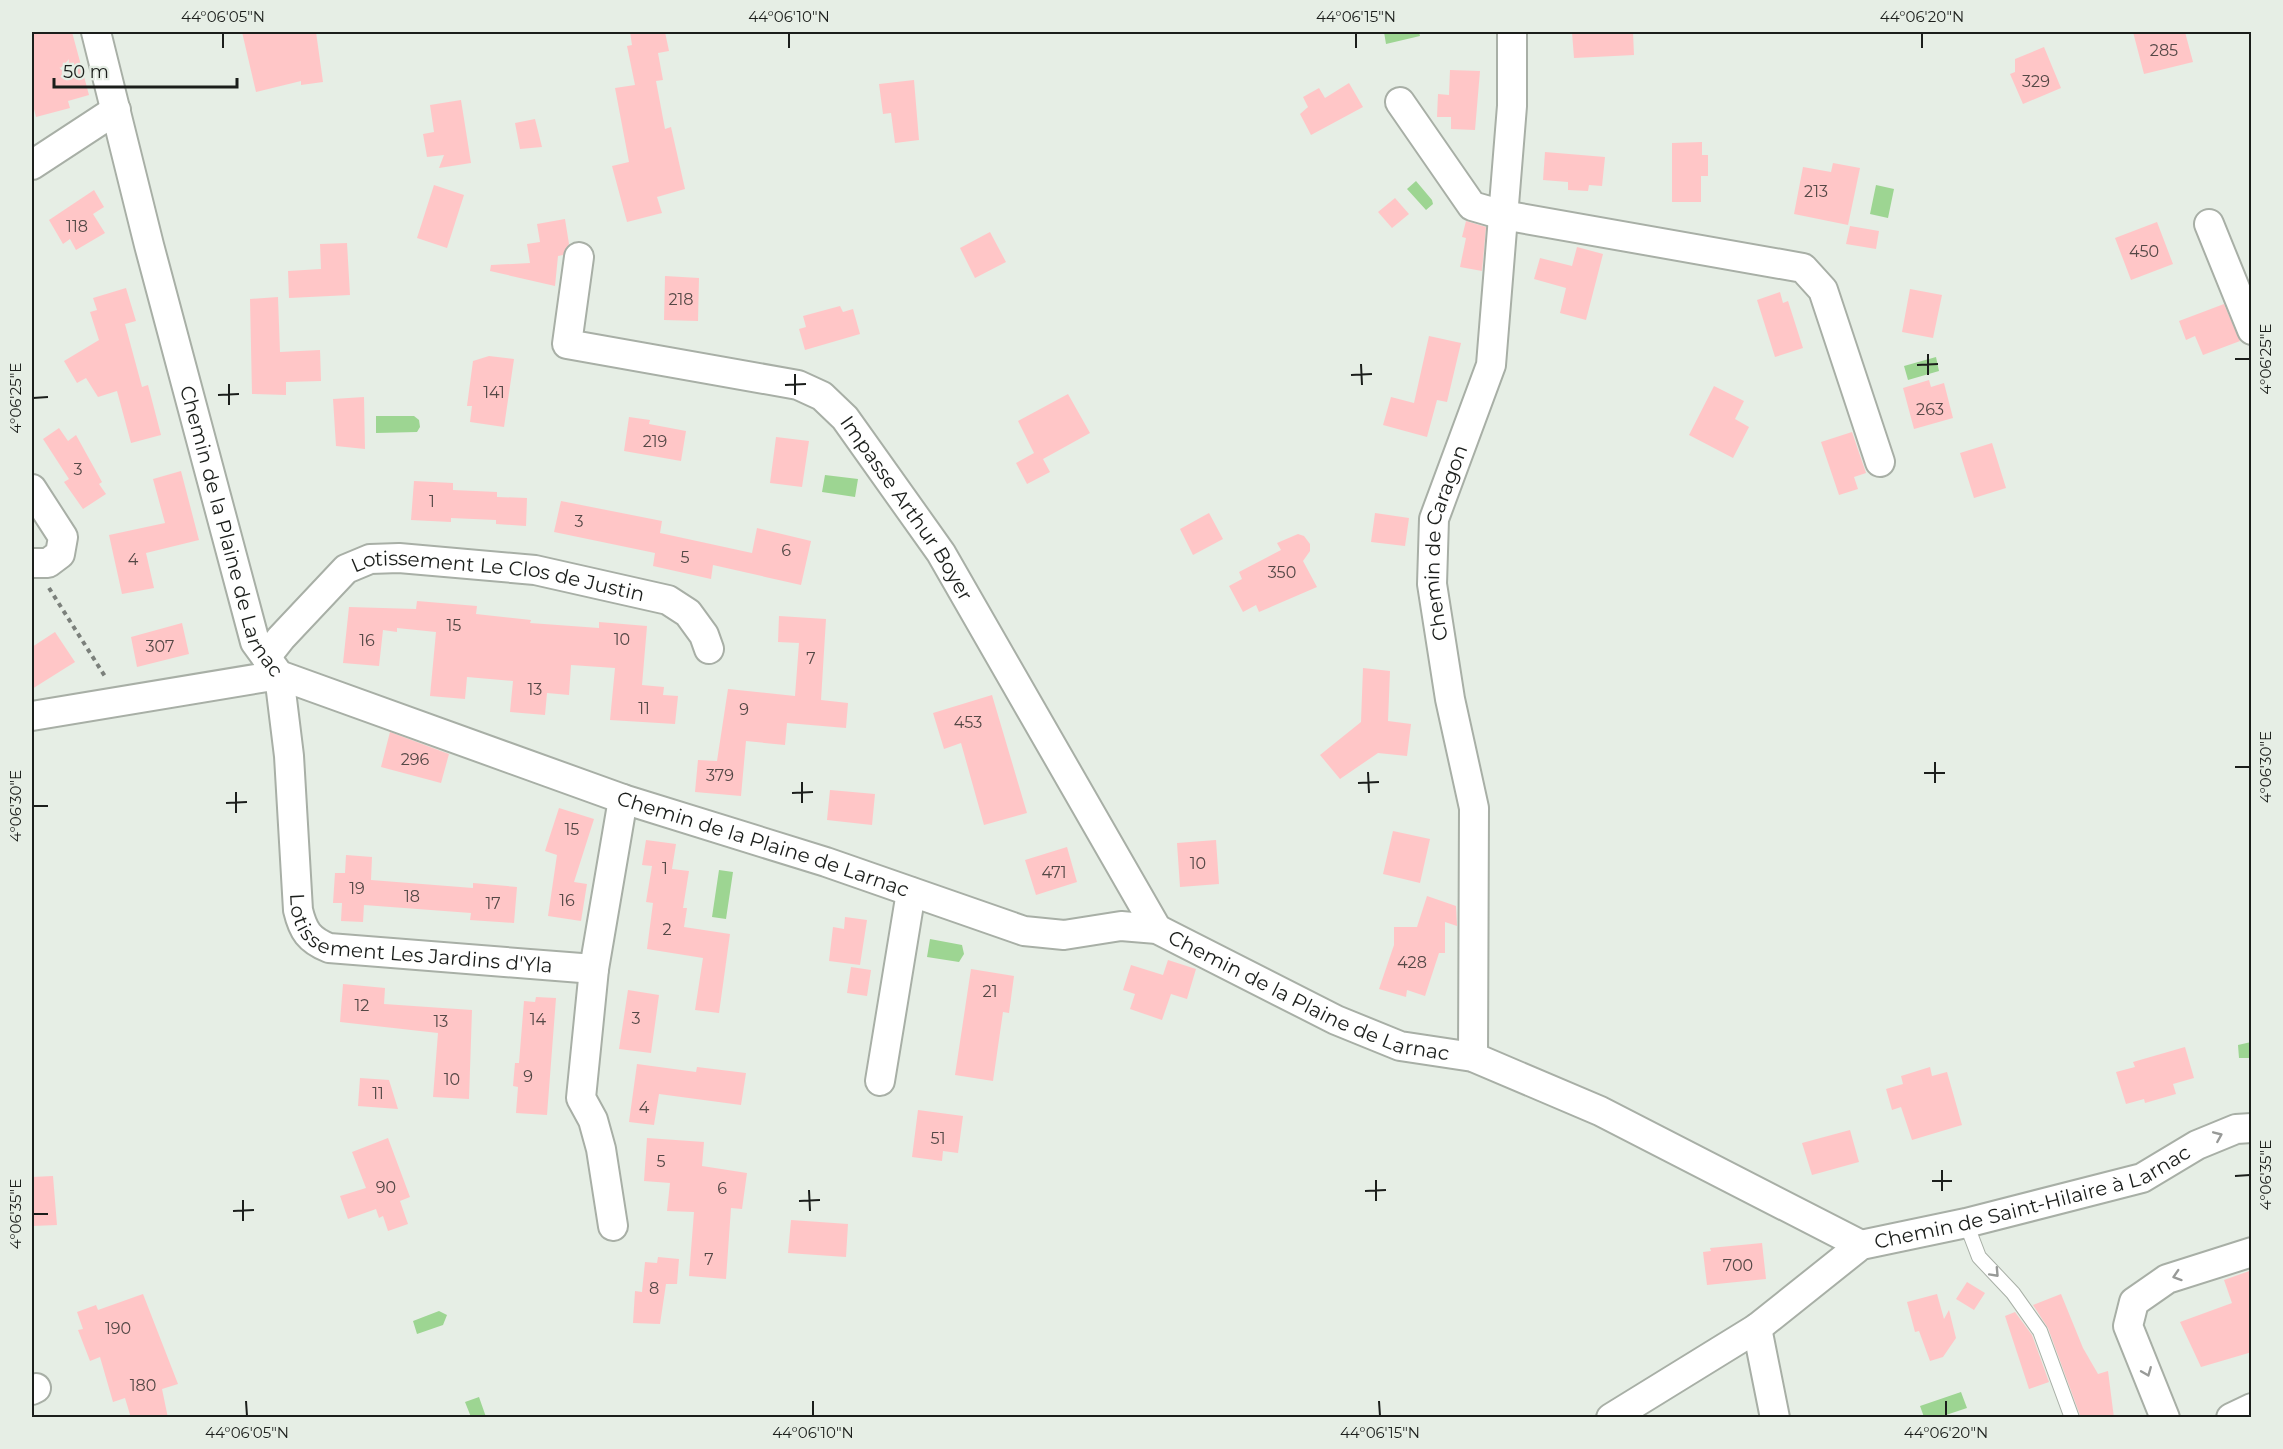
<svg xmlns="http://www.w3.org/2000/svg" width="2283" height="1449" font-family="Montserrat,sans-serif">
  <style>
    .water { fill: #9dd592 }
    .building { fill: #ffc6c7 }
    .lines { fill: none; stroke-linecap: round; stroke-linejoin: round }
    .lane-casing { stroke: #a8afa6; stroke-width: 16 }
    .street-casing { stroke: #a8afa6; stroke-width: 32 }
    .path { stroke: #7b807b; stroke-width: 4; stroke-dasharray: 4.5 4.5; stroke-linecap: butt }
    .lane { stroke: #fff; stroke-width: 14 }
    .street { stroke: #fff; stroke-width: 28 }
    .oneway { stroke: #989a98 }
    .ticks { fill: none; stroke: #1b1e1b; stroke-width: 2 }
    .labels { text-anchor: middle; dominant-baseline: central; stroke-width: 4.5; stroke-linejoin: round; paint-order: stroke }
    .number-label { font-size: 16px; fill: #544846 }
    .street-label { font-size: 20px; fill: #1b1e1b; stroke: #e6eee5 }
    .neatline { fill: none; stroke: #1b1e1b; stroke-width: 2 }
    .ticks-label { font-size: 15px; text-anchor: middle; fill: #1b1e1b }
  </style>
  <rect width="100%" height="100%" fill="#e6eee5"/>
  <path class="water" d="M 1384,32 L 1419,32 L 1420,36 L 1386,44 Z
    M 1416,181 L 1432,200 L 1433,204 L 1426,210 L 1407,189 Z
    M 1876,185 L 1894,189 L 1888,218 L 1870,214 Z
    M 1936,357 L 1939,371 L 1908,380 L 1904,366 Z
    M 376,416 L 414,416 L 419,420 L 420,427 L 417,432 L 376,433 Z
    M 825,475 L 858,479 L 855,497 L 822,492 Z
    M 719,870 L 733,872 L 726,919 L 712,917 Z
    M 930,939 L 962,945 L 964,954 L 959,962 L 927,957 Z
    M 2251,1042 L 2251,1058 L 2239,1058 L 2238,1045 Z
    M 439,1311 L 447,1315 L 443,1325 L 417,1334 L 413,1321 Z
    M 1961,1392 L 1967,1408 L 1940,1417 L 1924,1417 L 1920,1406 Z
    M 479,1397 L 486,1417 L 471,1417 L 465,1402 Z"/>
  <path class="building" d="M 32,32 L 72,32 L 89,95 L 68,101 L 70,108 L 36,117 L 32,101 Z
    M 242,32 L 316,32 L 323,82 L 301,85 L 301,81 L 256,92 Z
    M 630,32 L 665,32 L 669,51 L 658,53 L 663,80 L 656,81 L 665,129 L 671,127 L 685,189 L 657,197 L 662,213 L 627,222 L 612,166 L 629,162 L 615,88 L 635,85 L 627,46 L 632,45 Z
    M 1572,32 L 1633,32 L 1634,55 L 1574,58 Z
    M 2133,32 L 2185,32 L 2193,62 L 2144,74 Z
    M 2044,47 L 2061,88 L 2023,104 L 2010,74 L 2015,72 L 2015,59 Z
    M 1450,70 L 1480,71 L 1475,130 L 1451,129 L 1451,117 L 1437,117 L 1438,94 L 1449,95 Z
    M 914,80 L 919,140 L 895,143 L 891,113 L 883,114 L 879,84 Z
    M 1349,83 L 1363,107 L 1311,135 L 1300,114 L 1308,107 L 1303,97 L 1319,88 L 1325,98 Z
    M 461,100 L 471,163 L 439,168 L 444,155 L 427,157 L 423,134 L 434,132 L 430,105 Z
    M 535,119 L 542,147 L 520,149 L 515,123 Z
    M 1702,142 L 1702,155 L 1708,155 L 1708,176 L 1701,176 L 1701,202 L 1672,202 L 1672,143 Z
    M 1545,152 L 1605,157 L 1602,186 L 1589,185 L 1588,191 L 1568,190 L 1568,182 L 1543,180 Z
    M 1833,163 L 1860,168 L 1848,225 L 1794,214 L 1803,167 L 1831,172 Z
    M 434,185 L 464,195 L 447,248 L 417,238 Z
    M 94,190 L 104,207 L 93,214 L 105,233 L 76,250 L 70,239 L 63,244 L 49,220 Z
    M 1395,198 L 1409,214 L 1392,228 L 1378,212 Z
    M 565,219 L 569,244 L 563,255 L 558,256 L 555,286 L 490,271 L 491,265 L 530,263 L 527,244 L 540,242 L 537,224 Z
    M 1466,221 L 1486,227 L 1482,271 L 1460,267 L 1466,238 L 1462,237 Z
    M 2157,222 L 2173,264 L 2131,280 L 2115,238 Z
    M 1850,226 L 1879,231 L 1876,249 L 1846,244 Z
    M 990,232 L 1006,262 L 975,278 L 960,248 Z
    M 347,243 L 350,295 L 289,298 L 288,271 L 321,269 L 320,244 Z
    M 1577,247 L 1603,254 L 1586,320 L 1560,313 L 1566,288 L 1534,279 L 1540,258 L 1572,266 Z
    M 665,276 L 699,278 L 698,321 L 664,320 Z
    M 126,288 L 136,321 L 125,324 L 142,387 L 148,385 L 161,435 L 131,443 L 117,391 L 98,397 L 86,378 L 77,383 L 64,361 L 99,340 L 90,312 L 97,310 L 93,298 Z
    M 1910,289 L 1942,295 L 1933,338 L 1902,332 Z
    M 1780,292 L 1783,303 L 1788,301 L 1803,348 L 1775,357 L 1757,300 Z
    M 278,297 L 280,352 L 320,350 L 321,381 L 286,382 L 286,395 L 252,394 L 250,299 Z
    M 2224,304 L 2240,341 L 2203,355 L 2195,336 L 2186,340 L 2179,321 Z
    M 840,306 L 843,312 L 853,309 L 860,334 L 805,350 L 799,329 L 806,327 L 803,316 Z
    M 1429,336 L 1461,343 L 1447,402 L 1437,400 L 1427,437 L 1383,425 L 1391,397 L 1414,403 Z
    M 489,356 L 514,359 L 504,427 L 470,422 L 472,406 L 467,406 L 473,361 Z
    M 1929,380 L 1931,387 L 1944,383 L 1953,418 L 1914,429 L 1903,388 Z
    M 1714,386 L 1744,401 L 1735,419 L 1749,427 L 1733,458 L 1689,435 Z
    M 1068,394 L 1090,433 L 1043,459 L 1050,472 L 1027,484 L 1016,463 L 1034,453 L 1018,421 Z
    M 364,397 L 365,449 L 336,446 L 333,399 Z
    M 629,417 L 650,420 L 649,424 L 686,431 L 681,461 L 624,451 Z
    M 59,428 L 68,441 L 76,435 L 102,482 L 99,484 L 106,494 L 83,509 L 64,482 L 69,479 L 43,439 Z
    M 1852,432 L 1866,473 L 1854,477 L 1858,489 L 1839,495 L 1821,442 Z
    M 776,437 L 809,441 L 802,487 L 770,483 Z
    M 1992,443 L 2006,488 L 1974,498 L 1960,453 Z
    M 181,471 L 199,540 L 146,553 L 154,588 L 122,594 L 109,535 L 165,523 L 153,479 Z
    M 414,481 L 453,483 L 453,490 L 497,492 L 497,497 L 527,498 L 526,526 L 496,524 L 496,520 L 451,518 L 451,522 L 411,520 Z
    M 561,501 L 662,521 L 660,533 L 752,553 L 757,528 L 811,541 L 801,585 L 713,565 L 711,579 L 653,566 L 655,553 L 554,532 Z
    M 1209,513 L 1223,539 L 1193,555 L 1180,529 Z
    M 1375,513 L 1409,518 L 1405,546 L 1371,542 Z
    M 1298,534 L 1304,536 L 1310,544 L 1310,551 L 1303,561 L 1317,587 L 1259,612 L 1256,605 L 1243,612 L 1229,586 L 1242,579 L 1239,572 L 1281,550 L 1277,543 Z
    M 417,601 L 477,606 L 476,614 L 531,620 L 530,623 L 599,628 L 599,622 L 647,626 L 642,685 L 664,687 L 663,695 L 678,696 L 675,724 L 610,720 L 615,668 L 571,665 L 569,695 L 547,693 L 545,715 L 510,712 L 513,681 L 467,677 L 465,699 L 430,696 L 436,632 L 397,628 L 397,632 L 383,630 L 379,666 L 343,663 L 349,607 L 416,609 Z
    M 779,616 L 826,619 L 821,700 L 848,703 L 846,728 L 787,723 L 785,745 L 746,741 L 741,796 L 695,792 L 698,760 L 717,761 L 728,689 L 795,696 L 799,643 L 778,642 Z
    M 182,623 L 189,654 L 137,667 L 131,637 Z
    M 55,632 L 75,662 L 32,689 L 32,647 Z
    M 1363,668 L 1390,671 L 1388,721 L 1411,724 L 1407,756 L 1378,753 L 1340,779 L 1320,755 L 1361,722 Z
    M 992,695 L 1027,813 L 984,825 L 961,743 L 944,749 L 933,713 Z
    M 390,732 L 449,754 L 441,783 L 381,767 Z
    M 830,790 L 875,794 L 872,825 L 827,820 Z
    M 559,808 L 594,819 L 574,882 L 587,884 L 581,921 L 548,916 L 557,855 L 545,851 Z
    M 1393,831 L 1430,839 L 1420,883 L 1383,874 Z
    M 646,840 L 676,844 L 672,869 L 689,871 L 683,908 L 687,908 L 684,927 L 730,934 L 719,1013 L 695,1010 L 703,958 L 647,949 L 653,903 L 646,902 L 652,866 L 642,865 Z
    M 1216,840 L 1219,884 L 1180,887 L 1177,843 Z
    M 1067,847 L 1077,882 L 1036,895 L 1025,860 Z
    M 346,855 L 372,857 L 371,880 L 473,888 L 473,883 L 517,887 L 514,923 L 470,920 L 471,913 L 364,905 L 363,922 L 341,921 L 342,903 L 333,903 L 335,873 L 345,873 Z
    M 1427,896 L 1456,906 L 1457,926 L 1445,922 L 1445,953 L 1439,953 L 1425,996 L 1407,990 L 1406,997 L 1379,989 L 1394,945 L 1394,927 L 1417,927 Z
    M 845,917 L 867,920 L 860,965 L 829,961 L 833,927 L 844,929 Z
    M 1168,960 L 1196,969 L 1187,999 L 1171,994 L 1162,1020 L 1130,1009 L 1135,994 L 1123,990 L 1131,965 L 1163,975 Z
    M 851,967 L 871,970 L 867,996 L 847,993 Z
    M 971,969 L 1014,976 L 1009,1013 L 1003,1012 L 993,1081 L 955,1075 Z
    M 343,984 L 385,988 L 384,1004 L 472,1010 L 469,1099 L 433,1097 L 438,1033 L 340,1022 Z
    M 628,990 L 659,995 L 651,1053 L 619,1049 Z
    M 536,997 L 556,998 L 547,1115 L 516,1113 L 518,1087 L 513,1086 L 515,1063 L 519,1063 L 524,1001 L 535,1002 Z
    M 2185,1047 L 2194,1078 L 2173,1084 L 2176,1094 L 2145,1103 L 2144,1099 L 2126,1104 L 2116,1072 L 2135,1067 L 2133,1062 Z
    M 637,1064 L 696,1072 L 697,1067 L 746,1073 L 741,1105 L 659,1094 L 654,1125 L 629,1122 Z
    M 1930,1067 L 1932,1076 L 1947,1072 L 1962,1125 L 1912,1140 L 1901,1107 L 1892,1110 L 1886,1089 L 1903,1084 L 1901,1076 Z
    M 360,1078 L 389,1080 L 398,1109 L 358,1106 Z
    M 918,1110 L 963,1116 L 958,1153 L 943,1151 L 942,1161 L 912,1157 Z
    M 1850,1130 L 1859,1162 L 1812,1175 L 1802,1143 Z
    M 388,1138 L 410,1197 L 400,1201 L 408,1224 L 388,1231 L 383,1216 L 379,1218 L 376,1209 L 348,1219 L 340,1196 L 366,1188 L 352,1152 Z
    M 647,1138 L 704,1142 L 702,1166 L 747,1173 L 742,1209 L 731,1208 L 726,1279 L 689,1276 L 694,1212 L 667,1211 L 670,1183 L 644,1181 Z
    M 53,1176 L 57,1225 L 32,1226 L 32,1177 Z
    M 791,1220 L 848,1224 L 846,1257 L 788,1253 Z
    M 1762,1243 L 1766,1279 L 1707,1285 L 1703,1252 L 1711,1251 L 1710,1248 Z
    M 658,1257 L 679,1259 L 677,1284 L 666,1284 L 660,1324 L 633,1323 L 635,1291 L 642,1292 L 645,1262 L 657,1263 Z
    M 2252,1270 L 2252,1352 L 2201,1367 L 2180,1322 L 2232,1303 L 2224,1280 Z
    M 1967,1282 L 1985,1293 L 1974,1310 L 1956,1299 Z
    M 143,1294 L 178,1384 L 162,1389 L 168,1418 L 131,1418 L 125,1398 L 113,1402 L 100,1357 L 90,1361 L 78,1330 L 83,1329 L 77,1312 L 96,1305 L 98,1310 Z
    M 1937,1294 L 1944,1319 L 1949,1310 L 1956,1338 L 1943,1357 L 1930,1361 L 1919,1331 L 1915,1332 L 1907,1302 Z
    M 2061,1294 L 2083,1348 L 2098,1374 L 2108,1371 L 2114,1418 L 2081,1418 L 2048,1328 L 2033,1305 Z
    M 2015,1312 L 2032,1335 L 2049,1382 L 2029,1389 L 2005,1316 Z"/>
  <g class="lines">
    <defs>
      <path id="lane" d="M 1966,1223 L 1979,1257 L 2013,1293 L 2040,1331 L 2072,1418"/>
      <g id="street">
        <path id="s1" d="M 96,32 L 149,245 L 255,642 L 279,675 L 623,799 L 826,862 L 1024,931 L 1064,935 L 1121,926 L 1157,929 L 1336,1020 L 1400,1046 L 1473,1057 L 1600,1111 L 1861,1245"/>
        <path d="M 1400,102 L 1472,206 L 1503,215 L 1803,268 L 1823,290 L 1880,462"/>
        <path d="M 32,165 L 116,110"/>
        <path d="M 2209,224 L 2252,330"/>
        <path id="s2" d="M 579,257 L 567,344 L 798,385 L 822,396 L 845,418 L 941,553 L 1157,929"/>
        <path d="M 32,489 L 63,537 L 60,554 L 48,563 L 32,563"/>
        <path id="s3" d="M 266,657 L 281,638 L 346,569 L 370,559 L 399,558 L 535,570 L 668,600 L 688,613 L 704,635 L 709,649"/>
        <path id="s4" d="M 32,716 L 279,675 L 289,756 L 298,910 C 303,931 309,940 329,948 L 594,969"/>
        <path id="s5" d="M 1473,1057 L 1474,808 L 1450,699 L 1432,584 L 1434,519 L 1491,365 L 1512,106 L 1512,32"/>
        <path d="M 880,1081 L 911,892"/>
        <path d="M 613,1226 L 601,1149 L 593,1120 L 581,1098 L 594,969 L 623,799"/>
        <path d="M 1757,1328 L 1775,1418"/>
        <path d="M 32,1390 L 36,1388"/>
        <path id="s6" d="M 1611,1418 L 1757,1328 L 1861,1245 L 1966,1223 L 2142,1178 L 2197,1145 L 2236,1129 L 2252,1128"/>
        <path d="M 2165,1418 L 2128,1326 L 2134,1302 L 2167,1279 L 2252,1252"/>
        <path d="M 2231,1418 L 2252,1408"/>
      </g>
    </defs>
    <use href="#lane" class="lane-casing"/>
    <use href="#street" class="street-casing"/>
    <path class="path" d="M 49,588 L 106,678"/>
    <use href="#lane" class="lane"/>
    <use href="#street" class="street"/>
  </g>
  <defs><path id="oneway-chevron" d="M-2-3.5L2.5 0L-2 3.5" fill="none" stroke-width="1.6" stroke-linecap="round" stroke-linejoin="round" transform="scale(1.5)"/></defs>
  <g class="oneway">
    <use href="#oneway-chevron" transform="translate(2218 1136) rotate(-23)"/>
    <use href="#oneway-chevron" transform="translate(1995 1273) rotate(47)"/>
    <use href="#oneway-chevron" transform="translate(2177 1276) rotate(162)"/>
    <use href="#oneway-chevron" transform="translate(2147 1372) rotate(68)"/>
  </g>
  <path class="ticks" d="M 223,33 L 223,48M 789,33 L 789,48M 1356,33 L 1356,48M 1922,33 L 1922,48M 1928,354 L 1928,375M 2235,359 L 2250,359M 1361,364 L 1362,385M 1917,365 L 1938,364M 795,374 L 795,395M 1351,375 L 1372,374M 229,384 L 229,405M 785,385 L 806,384M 218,395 L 239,394M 33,398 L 48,397M 1935,762 L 1935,783M 2235,767 L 2250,767M 1368,772 L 1369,793M 1924,773 L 1945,773M 802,782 L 802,803M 1358,783 L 1379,782M 236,792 L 236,813M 792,793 L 813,792M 226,803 L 247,802M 33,806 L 48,806M 1942,1170 L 1942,1191M 2235,1176 L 2250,1175M 1376,1180 L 1376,1201M 1932,1181 L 1952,1181M 809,1190 L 810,1211M 1365,1191 L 1386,1190M 243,1200 L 243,1221M 799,1201 L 820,1200M 233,1211 L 254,1210M 33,1214 L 48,1214M 246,1401 L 247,1416M 813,1401 L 813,1416M 1379,1401 L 1380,1416M 1946,1401 L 1946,1416"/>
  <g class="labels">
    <g class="number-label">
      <text x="2164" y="50">285</text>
      <text x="2036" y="81">329</text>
      <text x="1816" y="191">213</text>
      <text x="77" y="226">118</text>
      <text x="2144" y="251">450</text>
      <text x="681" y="299">218</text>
      <text x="494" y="392">141</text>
      <text x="1930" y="409">263</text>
      <text x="655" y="441">219</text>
      <text x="78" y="469">3</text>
      <text x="432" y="501">1</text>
      <text x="579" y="521">3</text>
      <text x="786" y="550">6</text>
      <text x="685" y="557">5</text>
      <text x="133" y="559">4</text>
      <text x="1282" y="572">350</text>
      <text x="454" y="625">15</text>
      <text x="622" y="639">10</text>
      <text x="367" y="640">16</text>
      <text x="160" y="646">307</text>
      <text x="811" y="658">7</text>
      <text x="535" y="689">13</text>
      <text x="644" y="708">11</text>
      <text x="744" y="709">9</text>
      <text x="968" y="722">453</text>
      <text x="415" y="759">296</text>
      <text x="720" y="775">379</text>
      <text x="572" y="829">15</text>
      <text x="1198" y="863">10</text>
      <text x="665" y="868">1</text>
      <text x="1054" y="872">471</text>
      <text x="357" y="888">19</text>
      <text x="412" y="896">18</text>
      <text x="567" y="900">16</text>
      <text x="493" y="903">17</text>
      <text x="667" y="929">2</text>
      <text x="1412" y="962">428</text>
      <text x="990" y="991">21</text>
      <text x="362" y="1005">12</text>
      <text x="636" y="1018">3</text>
      <text x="538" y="1019">14</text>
      <text x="441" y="1021">13</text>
      <text x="528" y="1076">9</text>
      <text x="452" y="1079">10</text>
      <text x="378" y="1093">11</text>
      <text x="644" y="1107">4</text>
      <text x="938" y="1138">51</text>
      <text x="661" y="1161">5</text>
      <text x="386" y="1187">90</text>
      <text x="722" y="1188">6</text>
      <text x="709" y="1259">7</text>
      <text x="1738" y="1265">700</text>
      <text x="654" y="1288">8</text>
      <text x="118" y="1328">190</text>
      <text x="143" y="1385">180</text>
    </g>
    <g class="street-label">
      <text stroke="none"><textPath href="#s2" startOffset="490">Impasse Arthur Boyer</textPath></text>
      <text stroke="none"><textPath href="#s1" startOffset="518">Chemin de la Plaine de Larnac</textPath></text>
      <text stroke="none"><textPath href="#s5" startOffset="520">Chemin de Caragon</textPath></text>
      <text stroke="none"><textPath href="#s3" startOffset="274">Lotissement Le Clos de Justin</textPath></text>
      <text stroke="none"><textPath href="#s1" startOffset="1184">Chemin de la Plaine de Larnac</textPath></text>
      <text stroke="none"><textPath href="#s4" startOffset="616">Lotissement Les Jardins d'Yla</textPath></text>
      <text stroke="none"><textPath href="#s1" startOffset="1760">Chemin de la Plaine de Larnac</textPath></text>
      <text stroke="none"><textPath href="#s6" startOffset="483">Chemin de Saint-Hilaire à Larnac</textPath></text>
    </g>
  </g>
  <rect width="2283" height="1449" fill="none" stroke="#e6eee5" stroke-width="66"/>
  <path d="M54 78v9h183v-9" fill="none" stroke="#1b1e1b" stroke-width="3"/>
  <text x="63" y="78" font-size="18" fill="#1b1e1b" stroke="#e6eee5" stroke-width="4.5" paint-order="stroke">50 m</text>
  <rect x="33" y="33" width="2217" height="1383" class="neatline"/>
  <g class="ticks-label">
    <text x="223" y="22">44°06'05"N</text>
    <text x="789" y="22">44°06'10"N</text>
    <text x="1356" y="22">44°06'15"N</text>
    <text x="1922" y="22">44°06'20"N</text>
    <text transform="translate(2266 359) rotate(-90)" y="5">4°06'25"E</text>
    <text transform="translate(16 398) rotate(-90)" y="5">4°06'25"E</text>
    <text transform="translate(2266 767) rotate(-90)" y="5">4°06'30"E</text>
    <text transform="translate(16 806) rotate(-90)" y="5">4°06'30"E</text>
    <text transform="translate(2266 1175) rotate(-90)" y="5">4°06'35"E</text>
    <text transform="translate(16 1214) rotate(-90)" y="5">4°06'35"E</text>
    <text x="247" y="1438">44°06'05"N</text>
    <text x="813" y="1438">44°06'10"N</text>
    <text x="1380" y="1438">44°06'15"N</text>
    <text x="1946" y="1438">44°06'20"N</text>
  </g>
</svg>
